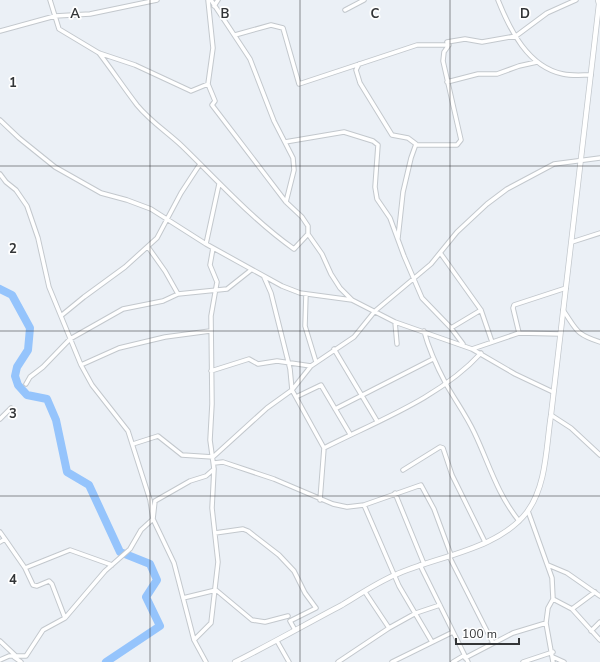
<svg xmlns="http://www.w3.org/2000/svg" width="600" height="662" font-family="'Nunito Sans',sans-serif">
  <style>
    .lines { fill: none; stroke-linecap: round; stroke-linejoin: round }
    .river { stroke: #95c4fc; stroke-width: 8 }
    .street-casing { stroke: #c3c8cd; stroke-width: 5.5 }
    .secondary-casing { stroke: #c3c8cd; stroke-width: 6 }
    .street { stroke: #fff; stroke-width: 3.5 }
    .secondary { stroke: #fff; stroke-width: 4.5 }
    .grid { fill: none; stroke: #333537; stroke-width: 1; stroke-opacity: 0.55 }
    .grid-label { font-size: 13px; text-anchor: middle; font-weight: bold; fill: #333537; stroke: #fff; stroke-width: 3.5; stroke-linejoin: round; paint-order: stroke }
  </style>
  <rect width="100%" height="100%" fill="#ebf0f6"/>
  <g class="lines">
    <path class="river" d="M 0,289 L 12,295 L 30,328 L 28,350 L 17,367 L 15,376 L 18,385 L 27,395 L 47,399 L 56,420 L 67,472 L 89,485 L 120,552 L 150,564 L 157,580 L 146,597 L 160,626 L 106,662"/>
    <defs>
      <path id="street" d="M 50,0 L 59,29 L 99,53 L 135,65 L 191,91 L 208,84
        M 208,0 L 213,48 L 208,84 L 215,101 L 212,105 L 286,202 L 302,217 L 308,226 L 308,234 L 322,254 L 331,274 L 340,288 L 352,300
        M 211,0 L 250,59 L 274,121 L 293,158 L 294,170 L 286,202
        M 498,0 C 510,30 528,67 563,74 C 571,76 582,75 591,75
        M 214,6 L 218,0
        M 345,10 L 364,0
        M 0,31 L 55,16 L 90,14 L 157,0
        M 235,35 L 271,25 L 283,28 L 299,84 L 417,45 L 449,45 L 447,42 L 465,39 L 482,42 L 516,36 L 547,13 L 576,0
        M 99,53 C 112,70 124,88 137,105 C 150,121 167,132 182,146 C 218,181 253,220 294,249 L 308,234
        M 359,64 L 356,70 L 360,83 L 392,135 L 408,138 L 416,144 L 411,158 L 403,192 L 398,238
        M 447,82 L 478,74 L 497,74 L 519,66 L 537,62
        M 0,120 L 19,138 L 55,167 L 101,193 L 127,200 L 151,209 L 206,244 L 282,286 L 300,293 L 352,300 L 395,322 L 472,349 L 515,374 L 553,392
        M 285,142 L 344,132 L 373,141 L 378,145 L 375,187 L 377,199 L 390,218 L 404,256 L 422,298 L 451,328 L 463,344
        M 416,145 L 457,145 L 461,140 L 443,61 L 444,52 L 449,45
        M 0,174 L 6,182 L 16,190 L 27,206 L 38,238 L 49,287 L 81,365 L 92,385 L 128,431 L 150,500 L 153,519 L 174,563 L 194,640 L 206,662
        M 572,242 L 600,233
        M 206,244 L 219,184
        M 148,247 L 165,271 L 178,294
        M 441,254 L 481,310 L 492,342
        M 264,277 L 271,293 L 290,369 L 292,390 L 324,448 L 320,500
        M 306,294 L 305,326 L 316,362
        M 563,310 C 577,330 575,334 600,342
        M 62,315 L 84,297 L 125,267 L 157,238 L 181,193 L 200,164
        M 395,322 L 397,344
        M 451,328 L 481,310
        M 424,331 C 429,350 437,367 446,384 C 455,400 466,415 474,432 C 489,463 496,492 519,521
        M 519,333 L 513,308 L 514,305 L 566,288
        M 334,349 L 377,421
        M 472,349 L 519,333 L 560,334
        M 81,365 L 119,348 L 165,337 L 210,331
        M 211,371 L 249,359 L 258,364 L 277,361 L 311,366
        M 26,384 L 30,377 L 43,367 L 70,339 L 123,309 L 163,301 L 178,294 L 227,289 L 251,270
        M 296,397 L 321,385 L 350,434
        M 335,409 L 433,359
        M 551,415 L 571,428 L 600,455
        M 0,419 L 11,408
        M 133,444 L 158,436 L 182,455 L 213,457 L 267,408 L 292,390 L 311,366 L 354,337 L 375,311 L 431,264 L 457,232 L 487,204 L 507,189 L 554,164 L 600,158
        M 324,448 C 377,421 440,398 481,353
        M 214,463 L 223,462 L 274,479 L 333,504 L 347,507 L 364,505 L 399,586 L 432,642
        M 403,470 L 440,447 L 443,448 L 452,475 L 485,542
        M 395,493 L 424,564
        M 364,505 L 421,485 L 434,509 L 451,555
        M 528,511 L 552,578 L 553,599 L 548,608 L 546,623 L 553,662
        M 0,532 L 5,539 L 0,542
        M 215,533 L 243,529 L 248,531 L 279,555 L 294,571 L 305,593 L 316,608 L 290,621 L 295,630
        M 5,539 L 25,568 L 33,585 L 37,586 L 49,581 L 52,584 L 65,618
        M 449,556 L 493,643
        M 420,565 L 468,662
        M 548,565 L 567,573 L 600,596
        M 25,568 L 70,550 L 112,565
        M 365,592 L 389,628
        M 183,598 L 216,590 L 252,620 L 265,622 L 288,616
        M 553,599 L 572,609 L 600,640
        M 572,609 L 595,592
        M 591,631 L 600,622
        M 194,640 L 211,623 L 218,562 L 212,508 L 214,469 L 210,440 L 212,404 L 211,316 L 217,282 L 210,265 L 213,248
        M 0,641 L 17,657
        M 277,641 L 289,662
        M 14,657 L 21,662
        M 553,657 L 564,662
        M 465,658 L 513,633 L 546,623
        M 0,660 L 9,656 L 26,656 L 43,630 L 65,618 L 105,571 L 130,549 L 141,530 L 153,519 L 155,501 L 190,481 L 206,476 L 214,469
        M 338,662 L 389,628 L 416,613 L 440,605
        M 392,662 L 453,632
        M 453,662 L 463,656
        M 523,662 L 553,652"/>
      <path id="secondary" d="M 235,662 C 271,644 306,624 342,605 C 359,595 376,583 395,575 C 437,556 498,550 527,512 C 547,485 546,446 551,415 L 599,4 L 598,0"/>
    </defs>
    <use href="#street" class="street-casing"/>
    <use href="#secondary" class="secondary-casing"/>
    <use href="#street" class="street"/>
    <use href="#secondary" class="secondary"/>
  </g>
  <path class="grid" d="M 150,0 L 150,662M 300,0 L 300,662M 450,0 L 450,662M 0,166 L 600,166M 0,331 L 600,331M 0,496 L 600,496"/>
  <g class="grid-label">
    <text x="75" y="18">A</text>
    <text x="225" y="18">B</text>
    <text x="375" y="18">C</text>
    <text x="525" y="18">D</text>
    <text x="13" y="87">1</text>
    <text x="13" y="253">2</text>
    <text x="13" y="418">3</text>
    <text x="13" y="584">4</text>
  </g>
  <path d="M456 638v6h63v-6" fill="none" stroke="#333537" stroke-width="2"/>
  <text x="462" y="638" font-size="12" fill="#333537" stroke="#ffffff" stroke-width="3" paint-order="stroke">100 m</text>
</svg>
